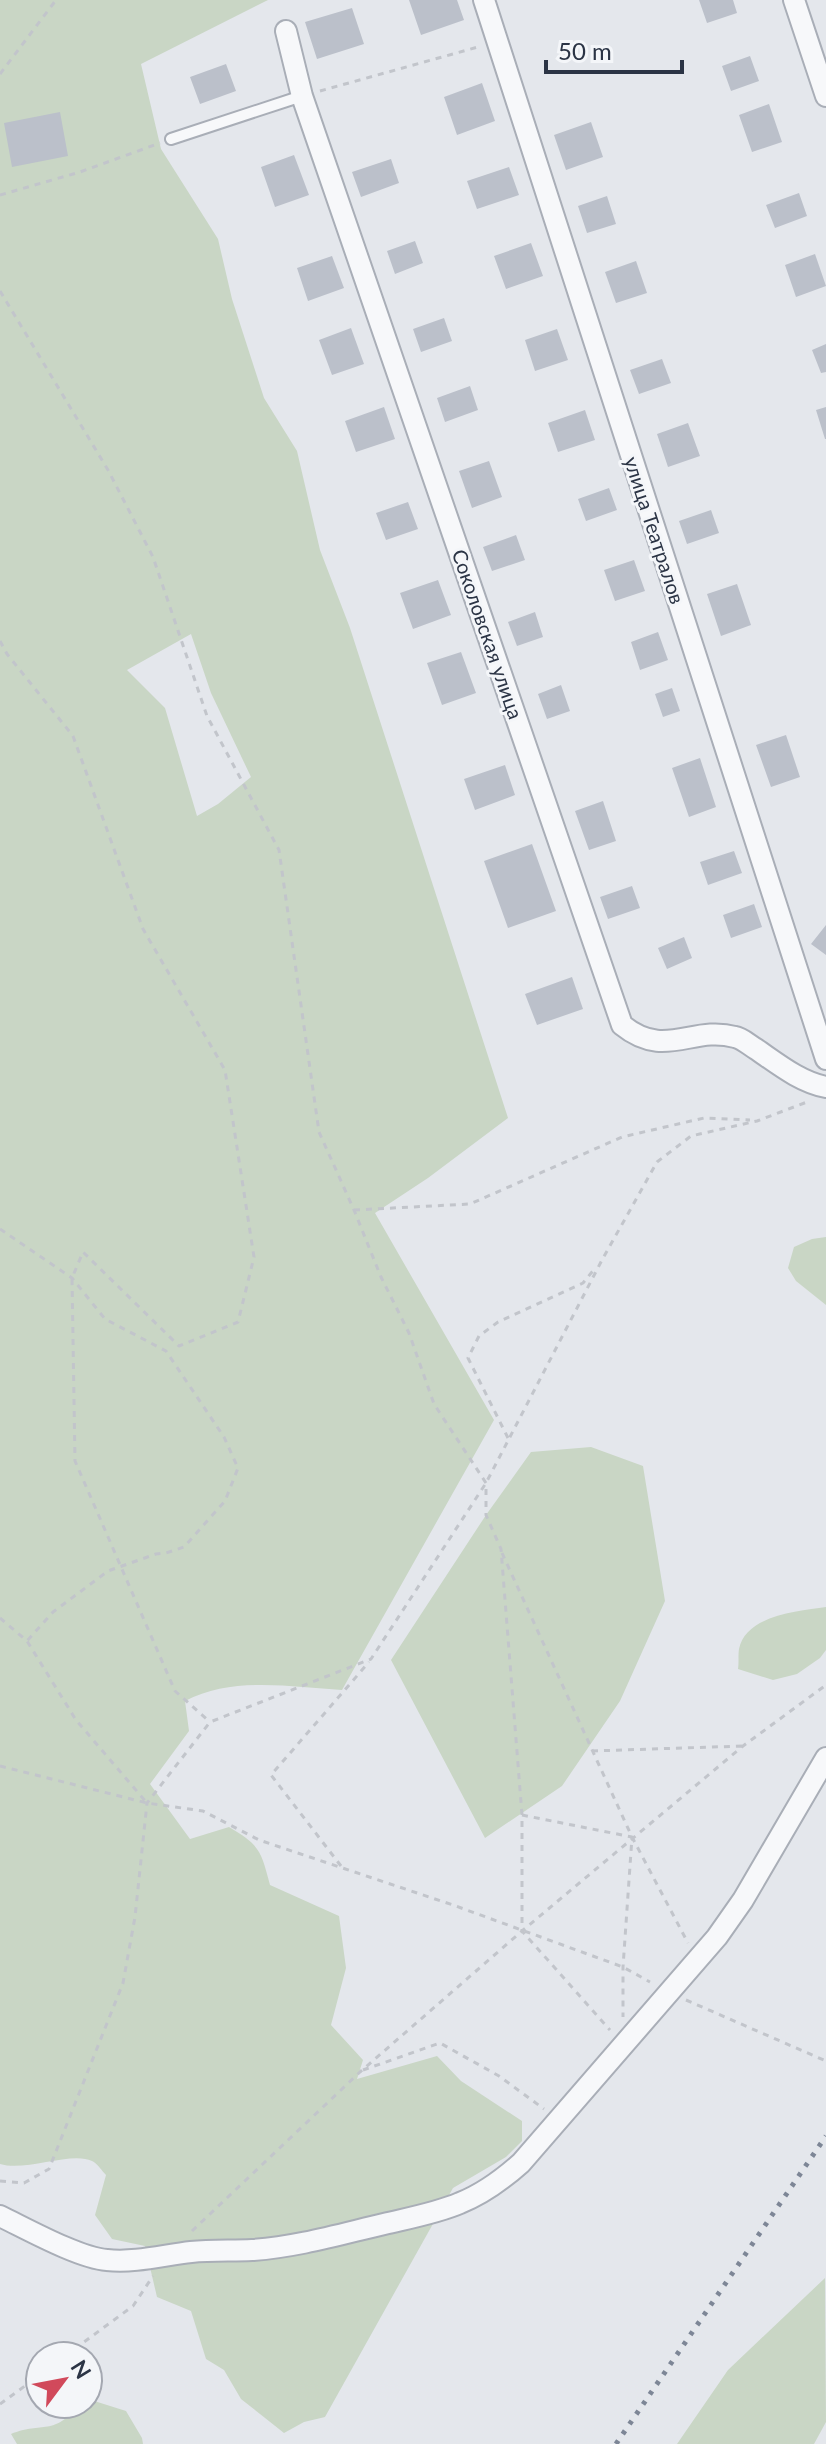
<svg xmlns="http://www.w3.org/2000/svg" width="826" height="2444" font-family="Lato,sans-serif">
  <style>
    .green { fill: #c9d6c5; fill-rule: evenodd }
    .building { fill: #bbc0ca }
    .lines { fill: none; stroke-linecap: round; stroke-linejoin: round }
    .lane-casing { stroke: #a9aeb7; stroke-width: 14 }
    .street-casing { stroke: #a9aeb7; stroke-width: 24 }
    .path { stroke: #c2c5cb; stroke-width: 3; stroke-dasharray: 6 6; stroke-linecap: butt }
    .lane { stroke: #f7f8fa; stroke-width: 10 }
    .street { stroke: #f7f8fa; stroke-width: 20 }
    .rail { stroke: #7d8696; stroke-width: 5; stroke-dasharray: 4 8; stroke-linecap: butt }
    .labels { text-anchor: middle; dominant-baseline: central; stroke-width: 6; stroke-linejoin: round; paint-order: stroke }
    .street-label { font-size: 20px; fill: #2b3445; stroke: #f4f6f9 }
  </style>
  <rect width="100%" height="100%" fill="#e4e7ec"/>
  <path class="green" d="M 0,0 L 268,0 L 141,64 L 161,149 L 218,239 L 232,299 L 264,398 L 297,451 L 320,550 L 350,628 L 508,1118 L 428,1178 L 375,1213 L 494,1420 L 342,1690 C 291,1687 233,1676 185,1701 L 189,1731 L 150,1784 L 190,1839 L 229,1827 C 260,1845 261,1851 270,1885 L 339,1916 L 346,1968 L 331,2025 L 363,2060 L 357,2079 L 437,2056 L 461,2081 L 522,2121 L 522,2141 L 506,2157 L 453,2188 L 325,2417 L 304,2422 L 284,2433 L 241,2399 L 224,2370 L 206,2359 L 191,2311 L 157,2297 L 145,2246 L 112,2239 L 95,2215 L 106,2175 C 102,2171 97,2163 92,2161 C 71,2151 26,2172 0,2164 ZM 191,634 L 211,693 L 251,777 L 218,804 L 197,816 L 165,708 L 127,670 Z
    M 826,1237 L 826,1305 L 796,1281 L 788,1268 L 794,1247 L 812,1239 Z
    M 591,1447 L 643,1466 L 665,1601 L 620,1701 L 562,1786 L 485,1838 L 391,1660 L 486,1515 L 531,1452 Z
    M 826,1607 L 826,1650 L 820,1658 L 797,1674 L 773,1680 L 738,1669 C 739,1663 738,1655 739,1649 C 746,1615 798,1611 826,1607 Z
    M 825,2278 L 826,2422 L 814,2444 L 677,2444 L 728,2370 Z
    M 88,2399 L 126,2411 L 142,2438 L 143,2444 L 17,2444 L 11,2434 C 43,2421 54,2437 79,2404 L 88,2404 Z"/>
  <path class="building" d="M 409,0 L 457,0 L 464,20 L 421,35 Z
    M 699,0 L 733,0 L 737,13 L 707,23 Z
    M 352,8 L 364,44 L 317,59 L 305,22 Z
    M 750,56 L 759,81 L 731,91 L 722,66 Z
    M 226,64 L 236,91 L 200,104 L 190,77 Z
    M 482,83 L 495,121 L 457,135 L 444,97 Z
    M 769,104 L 782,142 L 752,152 L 739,115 Z
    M 60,112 L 68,156 L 12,167 L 4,123 Z
    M 591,122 L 603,157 L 566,170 L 554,135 Z
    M 294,155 L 309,195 L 275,207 L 261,167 Z
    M 391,159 L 399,183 L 361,197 L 352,172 Z
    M 509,167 L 519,195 L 477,209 L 467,181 Z
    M 799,193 L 807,216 L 775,228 L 766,205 Z
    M 607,196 L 616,224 L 587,233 L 578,206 Z
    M 415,241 L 423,263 L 395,274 L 387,251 Z
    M 531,243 L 543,276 L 506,289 L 494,256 Z
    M 815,254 L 826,286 L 796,297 L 785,265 Z
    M 332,256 L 344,288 L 308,301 L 297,268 Z
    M 636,261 L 647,293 L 616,303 L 605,272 Z
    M 444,318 L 452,341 L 421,352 L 413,329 Z
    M 351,328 L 364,364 L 332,375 L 319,340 Z
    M 557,329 L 568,360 L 535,371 L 525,340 Z
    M 826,344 L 826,372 L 821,373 L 812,350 Z
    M 662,359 L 671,383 L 639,394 L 630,370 Z
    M 470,386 L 478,410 L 445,422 L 437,398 Z
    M 384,407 L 395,439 L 356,452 L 345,421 Z
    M 826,407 L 826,439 L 825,439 L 816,410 Z
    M 585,410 L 595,440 L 558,452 L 548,423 Z
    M 688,423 L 700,456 L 668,467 L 657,434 Z
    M 489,461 L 502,497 L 472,508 L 459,471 Z
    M 609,488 L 617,510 L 586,521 L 578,499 Z
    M 408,502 L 418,529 L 386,540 L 376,513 Z
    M 711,510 L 719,533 L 687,544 L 679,521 Z
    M 516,535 L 525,560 L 492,571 L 483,547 Z
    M 634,560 L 645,591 L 615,601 L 604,570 Z
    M 438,580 L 451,615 L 413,629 L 400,593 Z
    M 737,584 L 751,625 L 721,636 L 707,594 Z
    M 535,612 L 543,637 L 517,646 L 508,622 Z
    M 658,632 L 668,660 L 640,670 L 631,642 Z
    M 461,652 L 476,693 L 442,705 L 427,663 Z
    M 561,685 L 570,711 L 547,719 L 538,694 Z
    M 672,688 L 680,711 L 663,717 L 655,694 Z
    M 786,735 L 800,777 L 771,787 L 756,745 Z
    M 700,758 L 716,807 L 689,817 L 672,768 Z
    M 505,765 L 515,795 L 475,810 L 464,779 Z
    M 603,801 L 616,841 L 589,850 L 575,811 Z
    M 532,844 L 556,911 L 508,928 L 484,861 Z
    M 734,851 L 742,873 L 708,885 L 700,862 Z
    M 632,886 L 640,908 L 608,919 L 600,897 Z
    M 754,904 L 762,927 L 731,938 L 723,915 Z
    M 826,925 L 826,955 L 811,944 Z
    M 684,937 L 692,958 L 667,969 L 658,948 Z
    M 572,977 L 583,1009 L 537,1025 L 525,994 Z"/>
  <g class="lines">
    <defs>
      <path id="lane" d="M 171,139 L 302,96"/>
      <path id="street" d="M 484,0 L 826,1059
        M 794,0 L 826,96
        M 286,31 L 302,96 L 622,1025 C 665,1060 692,1025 735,1037 C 742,1038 749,1045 756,1049 C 778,1064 800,1082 826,1087
        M 0,2216 C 27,2229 79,2258 107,2260 C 135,2263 164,2255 191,2252 C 212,2250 232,2251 252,2250 C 297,2247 341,2234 384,2224 C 409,2218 437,2213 460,2203 C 483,2194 503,2179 521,2163 L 717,1937 L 743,1900 L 826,1758"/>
    </defs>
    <use href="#lane" class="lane-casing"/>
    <use href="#street" class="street-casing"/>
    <path class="path" d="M 0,74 L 56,0
      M 320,91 L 478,47
      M 0,195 L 80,172 L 160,143
      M 0,291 L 108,470 L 153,557 L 207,716 L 279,850 L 319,1132 L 354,1210 L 381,1277 L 409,1333 L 434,1404 L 486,1483 L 486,1515 L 501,1549 L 522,1815 L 522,1931 L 610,2030
      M 0,641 L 7,654 L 73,736 L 143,929 L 225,1070 L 254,1257 L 238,1322 L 179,1346 L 83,1252 L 72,1278 L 75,1461 L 175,1691 L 210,1722
      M 354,1210 L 470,1204 L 622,1137 L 704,1118 L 750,1120
      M 0,1229 L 72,1278 L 105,1319 L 166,1351 L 224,1437 L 238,1468 L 225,1501 L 184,1547 L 166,1553 L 156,1554 L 108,1571 L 53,1612 L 27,1641
      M 508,1438 L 468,1358 L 479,1336 L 498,1322 L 583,1283 L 596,1267
      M 502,1553 L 632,1837 L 688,1943
      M 0,1618 L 27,1641 L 76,1720 L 147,1803
      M 592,1751 L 743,1746
      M 0,1766 L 147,1803 L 203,1811 L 259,1840 L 453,1905 L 623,1967 L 650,1982
      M 522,1815 L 632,1837 L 623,1967 L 623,2017
      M 341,1866 L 271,1775 L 369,1662
      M 686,2000 L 826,2061
      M 363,2070 L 440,2043 L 499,2076 L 544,2109
      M 0,2181 L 24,2183 L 49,2169 L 123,1983 L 135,1917 L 147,1803 L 210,1722 L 371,1659 L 486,1483 L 602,1260 L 657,1162 L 691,1136 L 757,1121 L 807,1102
      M 192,2231 L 360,2072 L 522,1931 L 743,1746 L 826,1685
      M 65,2356 L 133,2306 L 153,2276
      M 0,2404 L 40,2375"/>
    <use href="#lane" class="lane"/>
    <use href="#street" class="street"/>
    <path class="rail" d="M 616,2444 L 826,2136"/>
  </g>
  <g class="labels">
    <g class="street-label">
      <text transform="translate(655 530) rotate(72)">улица Театралов</text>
      <text transform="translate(488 634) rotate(71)">Соколовская улица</text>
    </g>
  </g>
  <g transform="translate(64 2380) rotate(58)"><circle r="38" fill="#f4f6f9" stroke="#a4a8b1" stroke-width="2"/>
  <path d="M0-6L14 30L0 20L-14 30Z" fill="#d1495b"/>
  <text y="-12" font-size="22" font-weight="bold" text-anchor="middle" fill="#2b3445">N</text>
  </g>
  <path d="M546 60v12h136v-12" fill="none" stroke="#2b3445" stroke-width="4"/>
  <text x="558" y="60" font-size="24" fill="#2b3445" stroke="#f4f6f9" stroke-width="6" paint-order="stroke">50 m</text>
</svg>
